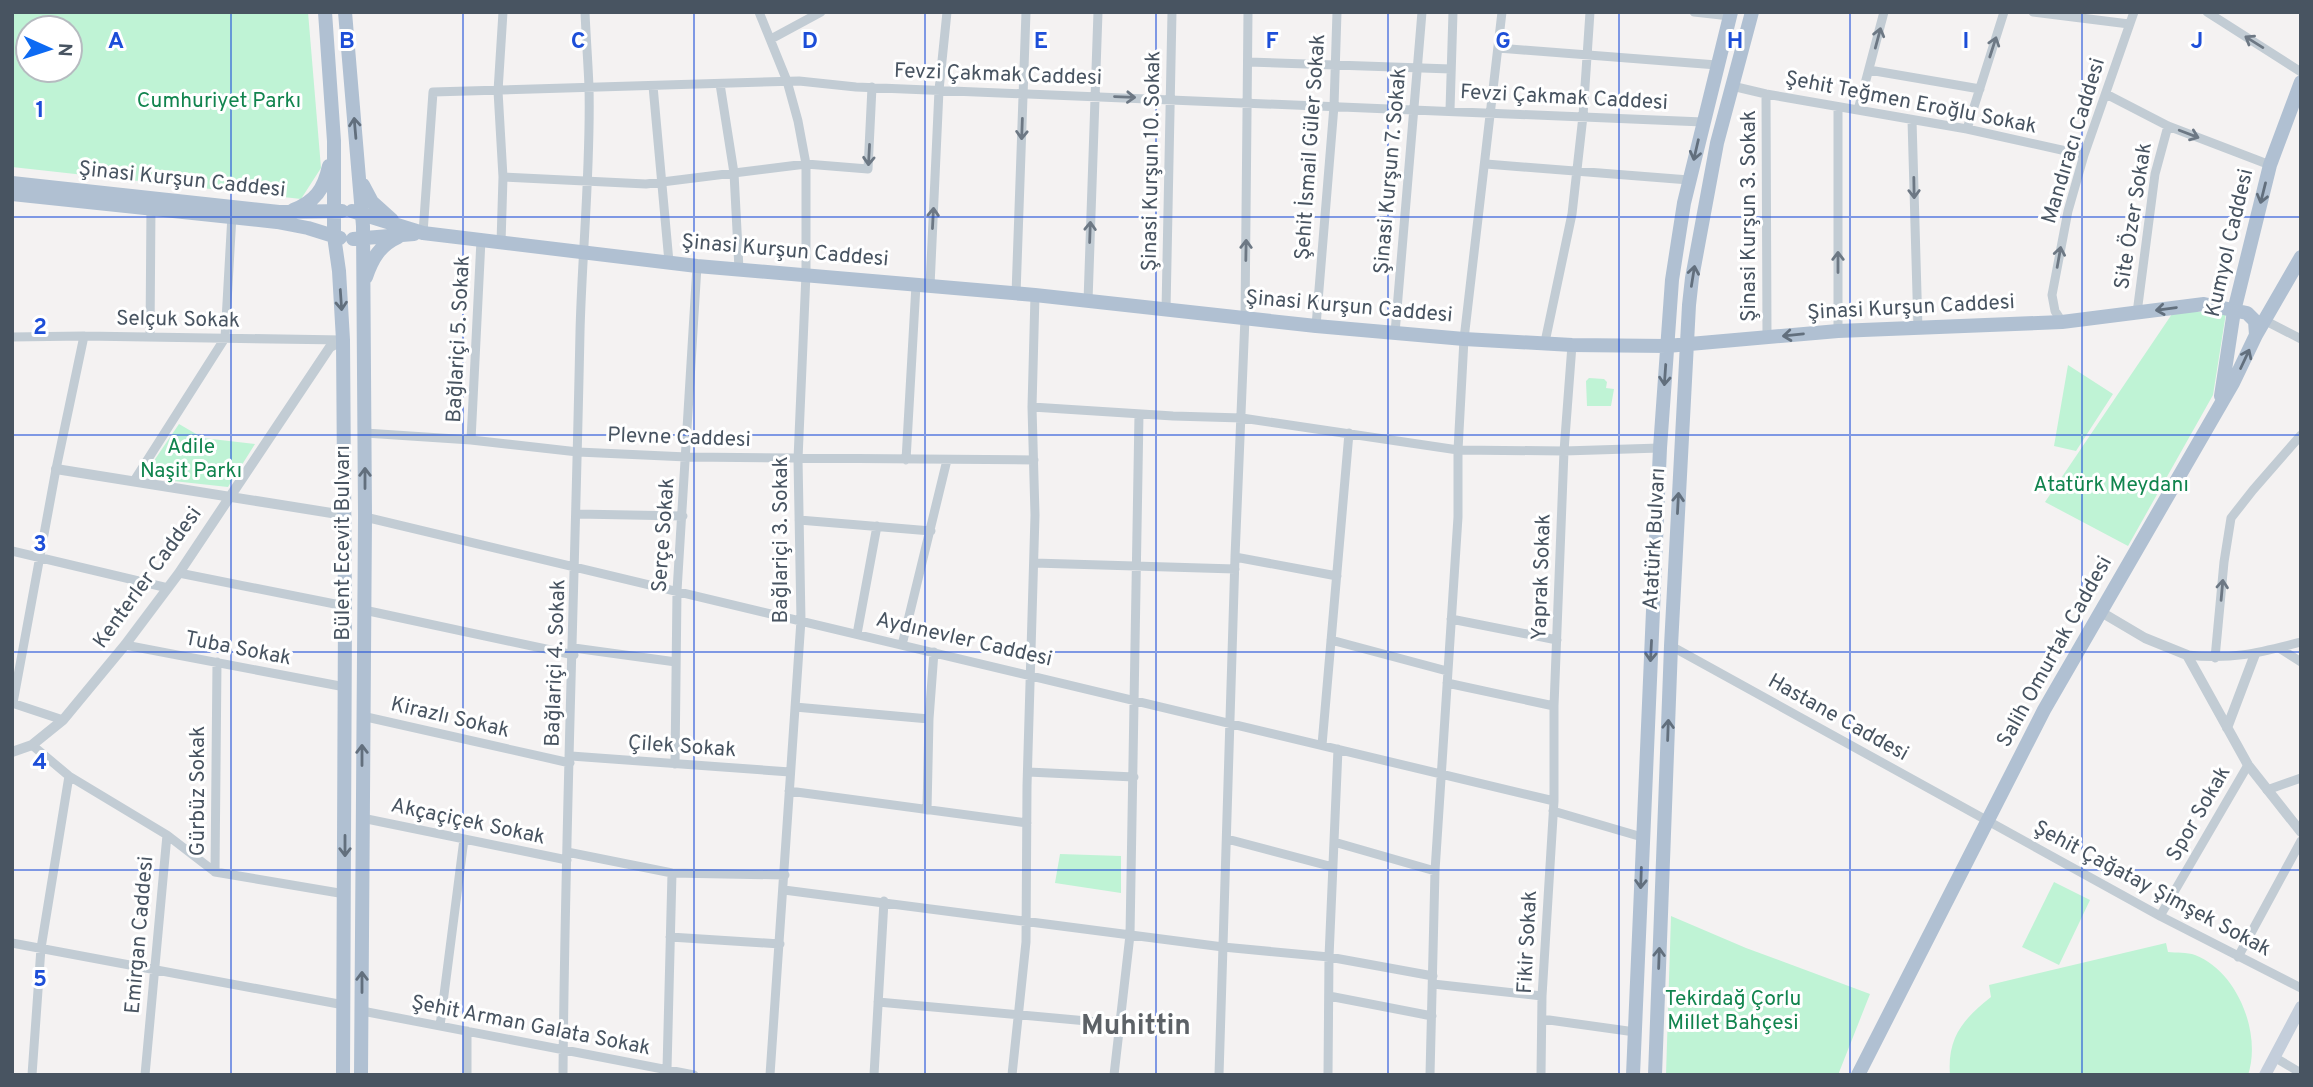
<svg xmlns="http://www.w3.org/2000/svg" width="2313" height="1087" font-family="Overpass,sans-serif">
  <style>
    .park { fill: #bff3d5; fill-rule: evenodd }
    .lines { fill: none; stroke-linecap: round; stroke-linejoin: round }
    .minor { stroke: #c2ccd4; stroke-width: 9 }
    .tertiary { stroke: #c2ccd4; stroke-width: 10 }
    .secondary { stroke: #c4cedb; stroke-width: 12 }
    .primary { stroke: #b0c0d2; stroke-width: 14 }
    .oneway { stroke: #6d7884 }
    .oneway2 { stroke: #626f7d }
    .grid { fill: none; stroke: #1d4ed8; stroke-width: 2; stroke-opacity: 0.55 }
    .labels { text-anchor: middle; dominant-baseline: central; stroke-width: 6; stroke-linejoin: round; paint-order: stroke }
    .street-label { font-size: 21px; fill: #485461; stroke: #fff }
    .park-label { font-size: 21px; fill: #11844e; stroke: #fff }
    .district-label { font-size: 28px; font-weight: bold; fill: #5d6267; stroke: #fff }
    .grid-label { font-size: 23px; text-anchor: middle; font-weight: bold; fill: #1d4ed8; stroke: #fff; stroke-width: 6; stroke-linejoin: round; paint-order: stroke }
  </style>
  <rect width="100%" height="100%" fill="#f4f2f2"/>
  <path class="park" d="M 12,12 L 308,12 L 321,168 L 301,199 L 12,167 ZM 28,28 L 70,28 L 70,70 L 28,70 Z
    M 2174,311 L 2226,313 L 2213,395 L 2128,546 L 2045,502 Z
    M 2068,365 L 2113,394 L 2076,451 L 2054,446 Z
    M 1589,378 L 1604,379 L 1607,382 L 1606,388 L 1614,389 L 1611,406 L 1587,406 L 1586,381 Z
    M 179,424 L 203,438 L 255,444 L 228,487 L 173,481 L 171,472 L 147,471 Z
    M 1060,854 L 1121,856 L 1121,893 L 1055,883 Z
    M 2054,882 L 2090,900 L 2059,965 L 2022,947 Z
    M 1671,916 L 1746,948 L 1870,994 L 1838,1075 L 1666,1075 Z
    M 2166,943 L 2168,952 C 2176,953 2187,952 2195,955 C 2237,971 2262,1033 2248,1075 L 1950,1075 C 1947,1038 1963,1019 1991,997 L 1989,985 Z"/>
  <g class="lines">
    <path class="minor" d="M 759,12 L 787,81 L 798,121 L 806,164 L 806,274 L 798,459 L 801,620 L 770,1075
      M 1694,12 L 1730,16
      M 2033,12 L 2129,24
      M 2207,12 L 2301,72
      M 771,39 L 821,12
      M 1498,48 L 1717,65
      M 1248,62 L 1451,69
      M 1869,70 L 1980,89
      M 720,84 L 734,173 L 739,269
      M 653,86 L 669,262
      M 1732,86 L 1766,94 L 1967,129 L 2084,155
      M 1766,94 L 1767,337
      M 2106,94 L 2168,126 L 2270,165
      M 1450,110 L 1453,12
      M 1858,110 L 1884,12
      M 1912,120 L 1918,329
      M 1967,129 L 2004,12
      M 1486,164 L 1689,180
      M 503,177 L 646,184 L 806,164 L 868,169 L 872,87
      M 423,233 L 433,92 L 799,81 L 856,87 L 1703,122
      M 501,243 L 503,177 L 498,91 L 503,12
      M 930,286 L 939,90 L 947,12
      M 1016,294 L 1026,12
      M 1088,301 L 1098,12
      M 1166,310 L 1172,12
      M 2137,313 L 2155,174 L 2168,126
      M 2264,320 L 2301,339
      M 2062,322 L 2055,311 L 2052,295 L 2068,211 L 2084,155 L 2134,12
      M 1316,326 L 1334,106 L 1337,12
      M 1838,331 L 1838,107
      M 1395,333 L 1422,12
      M 12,337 L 84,336 L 343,340
      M 150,337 L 151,206
      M 1545,342 L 1572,214 L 1583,116 L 1590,12
      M 1032,407 L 1173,416 L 1242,418 L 1458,450 L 1564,451 L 1660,448
      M 365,433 L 471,440 L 578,452 L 687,457 L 1034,460
      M 471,440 L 481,240
      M 906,460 L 916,285
      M 134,481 L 225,338 L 232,215
      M 577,514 L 683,516
      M 365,517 L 1554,801
      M 799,520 L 931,531
      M 12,551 L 168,588
      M 1235,557 L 1337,576
      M 1034,563 L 1235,569
      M 179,573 L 345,606
      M 364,610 L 574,655
      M 1451,619 L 1557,640
      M 857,634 L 877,526
      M 1331,640 L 1447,671
      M 125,645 L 345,687
      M 902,645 L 947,460
      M 1671,646 L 2160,916 L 2301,988
      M 574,648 L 676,662
      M 2279,648 L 2301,662
      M 2187,655 C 2232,660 2258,653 2301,642
      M 2215,658 L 2224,562 L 2231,518 L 2253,490 L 2301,435
      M 217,662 L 215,872 L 345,894
      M 1447,683 L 1554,706
      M 12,703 L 63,720
      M 13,703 L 56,469 L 84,336
      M 795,707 L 929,719
      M 362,716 L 570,763
      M 32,745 L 69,776 L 167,835 L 145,1075
      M 1322,745 L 1349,433
      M 571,756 L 790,772
      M 675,764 L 677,591 L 697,266
      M 1028,772 L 1134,777
      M 2267,790 L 2301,778
      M 789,791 L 1027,823
      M 927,810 L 929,719 L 934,652
      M 1553,811 L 1642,837
      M 362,818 L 567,860
      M 167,835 L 215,872
      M 1227,839 L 1333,867
      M 1334,842 L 1435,871
      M 567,852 L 672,873 L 785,875
      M 784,890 L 1223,947 L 1329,957 L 1433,976
      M 2160,916 L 2248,765
      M 670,937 L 780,944
      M 12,943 L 344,1005
      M 2238,957 L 2301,841
      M 1433,984 L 1542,996
      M 1329,996 L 1432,1016
      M 878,1002 L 1120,1024
      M 362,1011 L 694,1075
      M 1542,1019 L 1635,1032
      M 440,1026 L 464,839
      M 467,1031 L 467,1075
      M 2274,1057 L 2301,1073
      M 667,1069 L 672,873
      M 32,1075 L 41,948 L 69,776
      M 563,1075 C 565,827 575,580 580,332 C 582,251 591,169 589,87 C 588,62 586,37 585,12
      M 874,1075 L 884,901
      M 1012,1075 L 1026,942 L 1027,786 L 1035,515 L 1032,407 L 1035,295
      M 1114,1075 L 1130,935 L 1139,414
      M 1219,1075 L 1235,557 L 1245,318 L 1248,12
      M 1328,1075 L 1329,957 L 1338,749
      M 1430,1075 L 1435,871 L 1458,517 L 1458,450 L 1464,339 L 1502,12
      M 1541,1075 L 1542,996 L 1554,801 L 1554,706 L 1564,451 L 1572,345"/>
    <path class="tertiary" d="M 56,469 L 344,515
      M 2101,612 L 2145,638 L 2187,655 L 2248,765 L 2301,832
      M 2227,728 L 2255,654
      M 12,752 L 32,745 L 63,720 L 125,645 L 179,573 L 330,347 L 343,340"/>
    <path class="secondary" d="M 2265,1075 L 2301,1007"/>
    <path class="primary" d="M 325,12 L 334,141 L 334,236 L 339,271 L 343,340 L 345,611 L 343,1075
      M 345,12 L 363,226 L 365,517 L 361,1075
      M 12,183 L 279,212 L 342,211
      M 363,185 L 372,202 L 392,220
      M 12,194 L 277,222 L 308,228 L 340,238
      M 293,210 C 315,202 324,189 329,166
      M 352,211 L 423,233 L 697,266 L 1035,295 L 1316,326 L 1464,339 L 1572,345 L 1667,346 L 1838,331 L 2062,322 L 2204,304 L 2247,313 L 2255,321 L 2256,335
      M 353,239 L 414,234
      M 366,277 C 372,259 380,245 398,237
      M 2221,396 L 2234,311 L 2270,165 L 2301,82
      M 1633,1075 L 1660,448 L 1672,280 L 1684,203 L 1731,12
      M 1655,1075 L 1671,646 L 1689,305 L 1692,278 L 1717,143 L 1752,12
      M 1858,1075 L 2044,710 L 2233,383 L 2256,335 L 2301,257"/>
  </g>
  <defs><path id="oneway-shaft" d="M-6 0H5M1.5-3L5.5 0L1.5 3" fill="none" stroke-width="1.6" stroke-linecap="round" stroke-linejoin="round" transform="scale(1.75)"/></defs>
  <g class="oneway">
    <use href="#oneway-shaft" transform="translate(1878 38) rotate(-75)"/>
    <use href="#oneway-shaft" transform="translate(2254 42) rotate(-148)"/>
    <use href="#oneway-shaft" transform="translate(1993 47) rotate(-72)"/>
    <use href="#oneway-shaft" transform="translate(1125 97) rotate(2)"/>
    <use href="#oneway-shaft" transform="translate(1022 129) rotate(92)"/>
    <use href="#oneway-shaft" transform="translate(2189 134) rotate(21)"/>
    <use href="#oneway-shaft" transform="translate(869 155) rotate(93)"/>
    <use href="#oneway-shaft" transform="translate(1914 188) rotate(89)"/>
    <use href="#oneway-shaft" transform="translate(933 218) rotate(-87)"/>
    <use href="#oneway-shaft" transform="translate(1090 232) rotate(-88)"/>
    <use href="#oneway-shaft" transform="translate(1246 250) rotate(-89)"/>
    <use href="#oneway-shaft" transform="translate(2059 257) rotate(-80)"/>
    <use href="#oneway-shaft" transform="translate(1838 262) rotate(-90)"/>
    <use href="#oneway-shaft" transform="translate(2222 590) rotate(-85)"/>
  </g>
  <g class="oneway2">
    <use href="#oneway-shaft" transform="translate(355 128) rotate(-95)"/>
    <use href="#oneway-shaft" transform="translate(1696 150) rotate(103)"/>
    <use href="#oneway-shaft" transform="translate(2263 193) rotate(104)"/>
    <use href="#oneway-shaft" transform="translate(1693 276) rotate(-81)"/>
    <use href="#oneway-shaft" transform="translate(341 300) rotate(86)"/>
    <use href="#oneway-shaft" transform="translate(2166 309) rotate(172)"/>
    <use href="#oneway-shaft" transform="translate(1793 335) rotate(174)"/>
    <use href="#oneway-shaft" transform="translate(2245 359) rotate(-65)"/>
    <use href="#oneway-shaft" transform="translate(1665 375) rotate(94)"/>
    <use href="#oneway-shaft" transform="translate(365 478) rotate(-90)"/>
    <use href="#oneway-shaft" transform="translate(1678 503) rotate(-87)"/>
    <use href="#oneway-shaft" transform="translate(1651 651) rotate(93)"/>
    <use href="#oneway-shaft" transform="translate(1668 730) rotate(-88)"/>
    <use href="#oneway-shaft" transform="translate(362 755) rotate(-90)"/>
    <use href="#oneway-shaft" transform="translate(345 846) rotate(90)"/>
    <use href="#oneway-shaft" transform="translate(1641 878) rotate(92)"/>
    <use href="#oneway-shaft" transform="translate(1659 958) rotate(-88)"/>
    <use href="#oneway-shaft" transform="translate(362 982) rotate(-90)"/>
  </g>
  <path class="grid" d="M 231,12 L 231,1075M 463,12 L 463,1075M 694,12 L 694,1075M 925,12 L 925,1075M 1156,12 L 1156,1075M 1388,12 L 1388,1075M 1619,12 L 1619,1075M 1850,12 L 1850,1075M 2082,12 L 2082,1075M 12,217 L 2301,217M 12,435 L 2301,435M 12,652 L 2301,652M 12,870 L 2301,870"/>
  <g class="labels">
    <g class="street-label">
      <text transform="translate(998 75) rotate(2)">Fevzi Çakmak Caddesi</text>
      <text transform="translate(1564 98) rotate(3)">Fevzi Çakmak Caddesi</text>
      <text transform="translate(1911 103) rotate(11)">Şehit Teğmen Eroğlu Sokak</text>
      <text transform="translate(2074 141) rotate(-73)">Mandıracı Caddesi</text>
      <text transform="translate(1311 147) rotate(-86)">Şehit İsmail Güler Sokak</text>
      <text transform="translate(1152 161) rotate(-89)">Şinasi Kurşun 10. Sokak</text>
      <text transform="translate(1391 171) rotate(-85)">Şinasi Kurşun 7. Sokak</text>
      <text transform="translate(182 180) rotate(6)">Şinasi Kurşun Caddesi</text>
      <text transform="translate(1749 216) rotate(-90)">Şinasi Kurşun 3. Sokak</text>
      <text transform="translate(2134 216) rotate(-81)">Site Özer Sokak</text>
      <text transform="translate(2230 243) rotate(-77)">Kumyol Caddesi</text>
      <text transform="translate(785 251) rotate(5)">Şinasi Kurşun Caddesi</text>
      <text transform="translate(1349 307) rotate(5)">Şinasi Kurşun Caddesi</text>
      <text transform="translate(1911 308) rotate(-3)">Şinasi Kurşun Caddesi</text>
      <text transform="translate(178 320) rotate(1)">Selçuk Sokak</text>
      <text transform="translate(459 339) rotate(-87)">Bağlariçi 5. Sokak</text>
      <text transform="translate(679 438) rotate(2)">Plevne Caddesi</text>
      <text transform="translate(664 535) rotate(-86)">Serçe Sokak</text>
      <text transform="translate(1655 539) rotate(-87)">Atatürk Bulvarı</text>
      <text transform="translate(781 540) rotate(-90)">Bağlariçi 3. Sokak</text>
      <text transform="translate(343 543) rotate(-90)">Bülent Ecevit Bulvarı</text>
      <text transform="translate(1542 577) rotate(-88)">Yaprak Sokak</text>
      <text transform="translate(148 578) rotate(-54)">Kenterler Caddesi</text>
      <text transform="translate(964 640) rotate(13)">Aydınevler Caddesi</text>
      <text transform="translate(238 649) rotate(11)">Tuba Sokak</text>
      <text transform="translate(2055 652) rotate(-61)">Salih Omurtak Caddesi</text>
      <text transform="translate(556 663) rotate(-88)">Bağlariçi 4. Sokak</text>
      <text transform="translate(450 718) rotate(13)">Kirazlı Sokak</text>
      <text transform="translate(1838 718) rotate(29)">Hastane Caddesi</text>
      <text transform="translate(682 747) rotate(4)">Çilek Sokak</text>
      <text transform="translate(198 791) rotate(-90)">Gürbüz Sokak</text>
      <text transform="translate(2199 814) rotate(-60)">Spor Sokak</text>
      <text transform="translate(468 822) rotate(12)">Akçaçiçek Sokak</text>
      <text transform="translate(2152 889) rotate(28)">Şehit Çağatay Şimşek Sokak</text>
      <text transform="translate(140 935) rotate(-85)">Emirgan Caddesi</text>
      <text transform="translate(1528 942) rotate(-87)">Fikir Sokak</text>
      <text transform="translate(531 1026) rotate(11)">Şehit Arman Galata Sokak</text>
    </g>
    <g class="park-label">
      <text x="219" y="101">Cumhuriyet Parkı</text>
      <text x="191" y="447">Adile<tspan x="191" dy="24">Naşit Parkı</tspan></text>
      <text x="2111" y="485">Atatürk Meydanı</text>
      <text x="1733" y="999">Tekirdağ Çorlu<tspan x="1733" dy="24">Millet Bahçesi</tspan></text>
    </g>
    <g class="district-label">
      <text x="1136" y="1027">Muhittin</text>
    </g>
  </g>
  <g class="grid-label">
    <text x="116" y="48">A</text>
    <text x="347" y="48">B</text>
    <text x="578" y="48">C</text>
    <text x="810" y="48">D</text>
    <text x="1041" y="48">E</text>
    <text x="1272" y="48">F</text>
    <text x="1503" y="48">G</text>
    <text x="1735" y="48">H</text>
    <text x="1966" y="48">I</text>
    <text x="2197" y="48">J</text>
    <text x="40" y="117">1</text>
    <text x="40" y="334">2</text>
    <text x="40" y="551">3</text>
    <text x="40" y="769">4</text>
    <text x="40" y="986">5</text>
  </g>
  <rect width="2313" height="1087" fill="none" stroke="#485461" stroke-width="28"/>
  <g transform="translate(49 49) rotate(93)"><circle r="33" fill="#ffffff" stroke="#b6bbc0" stroke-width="2"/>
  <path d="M0-5L12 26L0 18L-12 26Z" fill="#0d6af3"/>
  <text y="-10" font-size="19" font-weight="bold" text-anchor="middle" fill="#485461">N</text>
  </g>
</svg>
